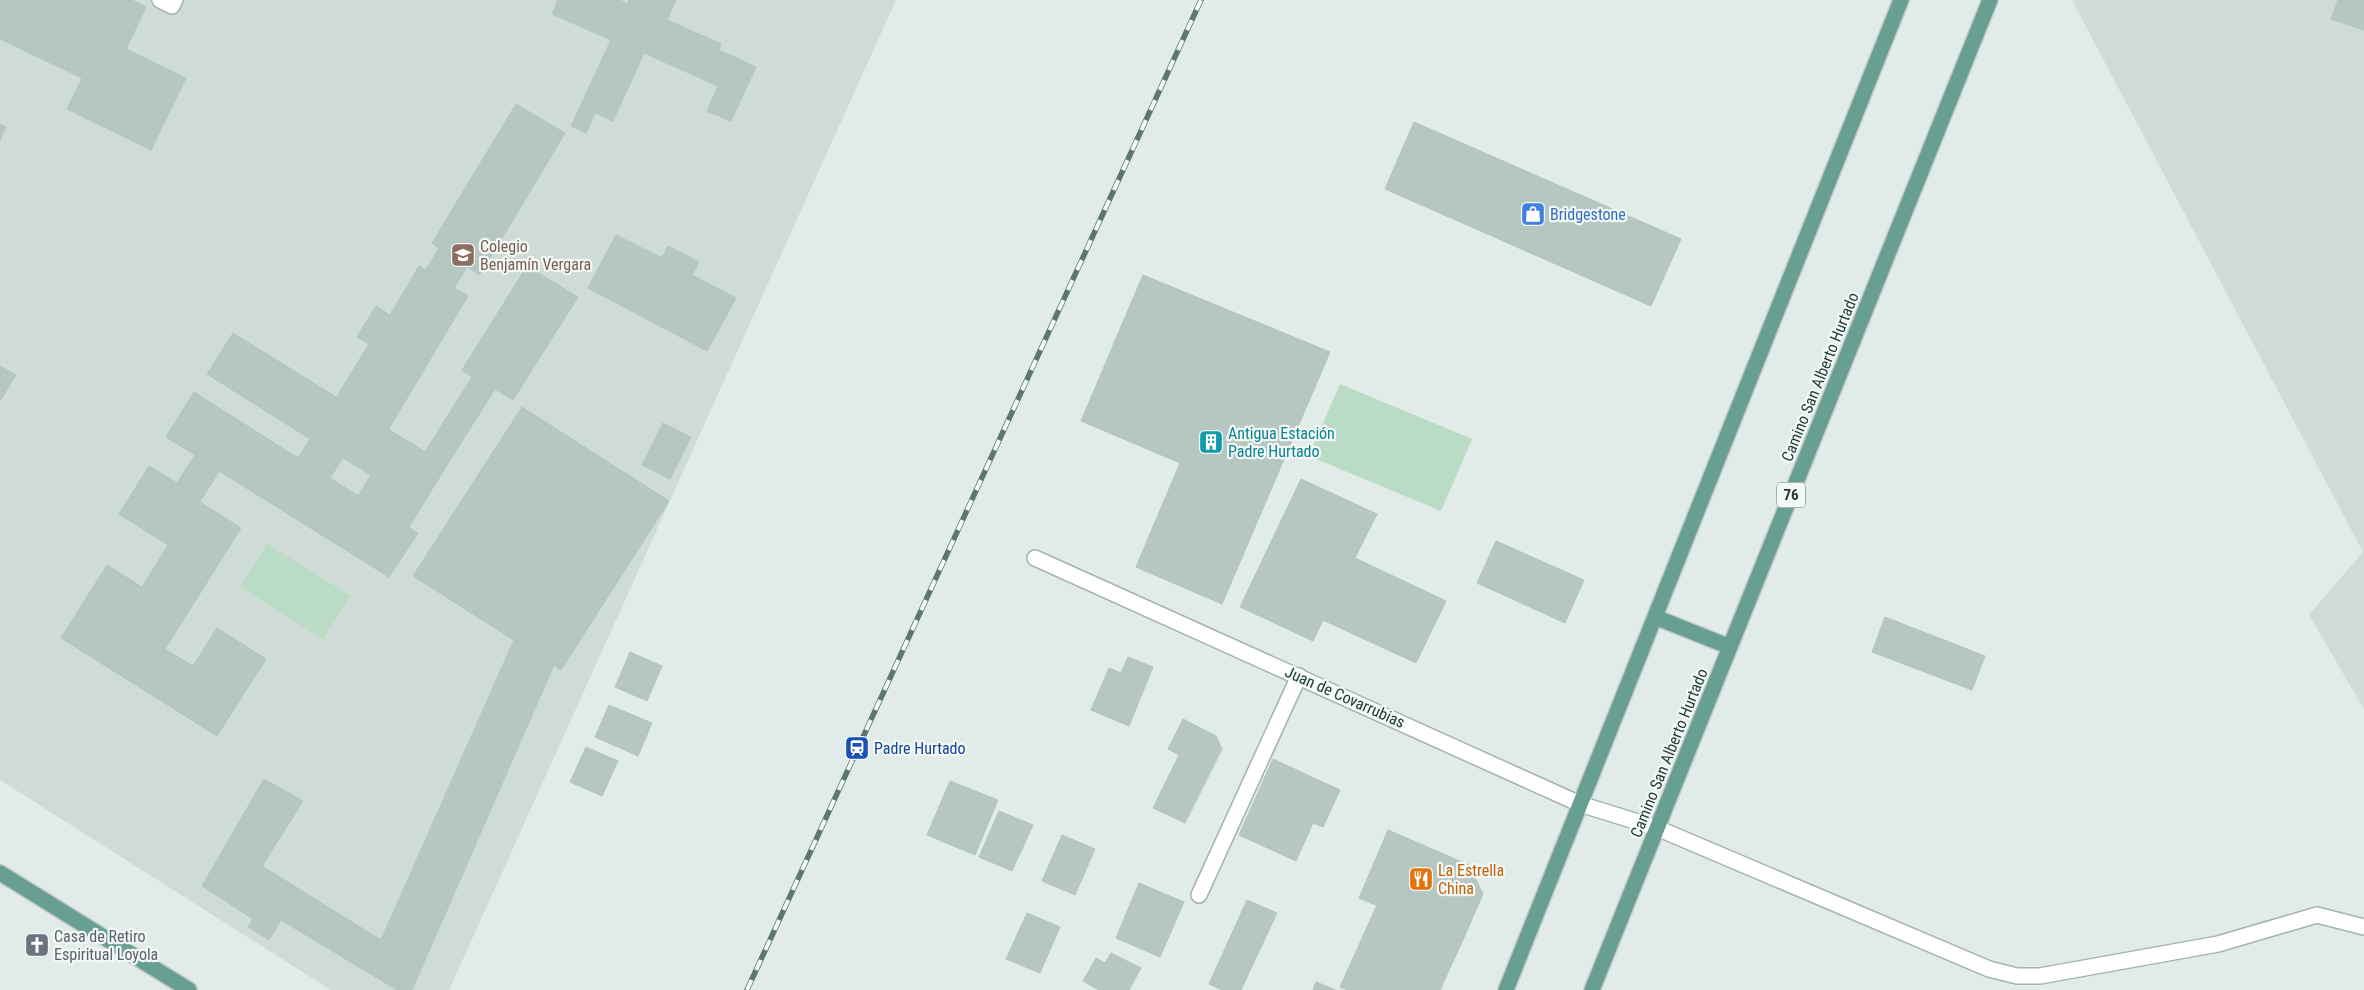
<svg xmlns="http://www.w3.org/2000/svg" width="2364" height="990" font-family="'Roboto Condensed',sans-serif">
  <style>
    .built { fill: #cfdbd6 }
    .green { fill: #badbc5 }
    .building { fill: #b6c6c0; stroke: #b4c4be }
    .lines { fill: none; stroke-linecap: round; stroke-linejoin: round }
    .service-casing { stroke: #a4b3ae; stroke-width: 18 }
    .minor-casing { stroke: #a4b3ae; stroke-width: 18 }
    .primary-casing { stroke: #c1c8c6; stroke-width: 18 }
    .service { stroke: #fff; stroke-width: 15 }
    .minor { stroke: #fff; stroke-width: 15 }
    .primary { stroke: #679f93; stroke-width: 15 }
    .rail-casing { stroke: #5c7771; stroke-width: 5.5 }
    .rail { stroke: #f1f8f5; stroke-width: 4; stroke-dasharray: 11; stroke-linecap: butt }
    .labels { text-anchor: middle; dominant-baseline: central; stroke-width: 4.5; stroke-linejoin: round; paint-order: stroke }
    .shield { fill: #f1f8f5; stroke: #60746f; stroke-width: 1 }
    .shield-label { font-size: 15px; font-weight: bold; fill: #223b35 }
    .shop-label { font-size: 16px; fill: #366cbe; stroke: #f1f8f5; text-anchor: start }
    .education-label { font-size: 16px; fill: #785e54; stroke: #f1f8f5; text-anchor: start }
    .street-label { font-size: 16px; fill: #223b35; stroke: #f1f8f5 }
    .culture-label { font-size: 16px; fill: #0d838f; stroke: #f1f8f5; text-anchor: start }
    .transit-label { font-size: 16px; fill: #164399; stroke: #f1f8f5; text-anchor: start }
    .food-label { font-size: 16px; fill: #c56008; stroke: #f1f8f5; text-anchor: start }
    .worship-label { font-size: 16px; fill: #5b616d; stroke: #f1f8f5; text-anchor: start }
  </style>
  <rect width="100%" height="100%" fill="#e1ebe7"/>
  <path class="built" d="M 0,0 L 896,0 L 449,990 L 331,990 L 0,780 Z
    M 2072,0 L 2364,0 L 2364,709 L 2309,615 L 2363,552 Z"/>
  <path class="green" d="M 1340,384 L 1472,439 L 1441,511 L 1309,456 Z
    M 267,544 L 351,596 L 323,639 L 240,587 Z"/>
  <path class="building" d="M 0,0 L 132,0 L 146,7 L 126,49 L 186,78 L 151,150 L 67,109 L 82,78 L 0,39 Z
    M 558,0 L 620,0 L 627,4 L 629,0 L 676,0 L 667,20 L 721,44 L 719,50 L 756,67 L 731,121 L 707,111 L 718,86 L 644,53 L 613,121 L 595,113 L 586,133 L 571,126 L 611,40 L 552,14 Z
    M 2338,0 L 2364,0 L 2364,30 L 2331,19 Z
    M 516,104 L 565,133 L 480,275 L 467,267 L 454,288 L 468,296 L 388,430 L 336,398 L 369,344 L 357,337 L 376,306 L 390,315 L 419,266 L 426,270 L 439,248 L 432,243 Z
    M 1414,122 L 1681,239 L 1651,306 L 1385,189 Z
    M 0,124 L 6,127 L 0,140 Z
    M 616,235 L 662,258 L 668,246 L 699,262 L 692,275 L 736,298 L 707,351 L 588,288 Z
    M 527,266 L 578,297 L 513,400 L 495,389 L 447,465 L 425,452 L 472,377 L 462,370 Z
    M 1143,275 L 1330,352 L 1222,604 L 1136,567 L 1180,463 L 1081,421 Z
    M 233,333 L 396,434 L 371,475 L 343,458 L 330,478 L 418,533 L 389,577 L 219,471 L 200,502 L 241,528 L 165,649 L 193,666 L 217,628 L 266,659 L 217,736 L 61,638 L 107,565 L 142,587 L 168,545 L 119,514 L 149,466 L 177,483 L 195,455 L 166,437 L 194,392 L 298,458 L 310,439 L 207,374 Z
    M 0,366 L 16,375 L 0,401 Z
    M 522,407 L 669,501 L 561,670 L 413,576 Z
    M 663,423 L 691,437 L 670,479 L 642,465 Z
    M 396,434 L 447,465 L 409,527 L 358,496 Z
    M 1301,479 L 1377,514 L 1355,558 L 1446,601 L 1416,663 L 1323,620 L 1313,641 L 1240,607 Z
    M 1496,541 L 1584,580 L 1565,623 L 1477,583 Z
    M 1885,617 L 1985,656 L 1972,690 L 1872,652 Z
    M 514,640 L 554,665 L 412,990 L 397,990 L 281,920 L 269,940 L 248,927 L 253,919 L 202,886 L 264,779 L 303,801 L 262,866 L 381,940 Z
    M 630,652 L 662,666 L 647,701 L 615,687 Z
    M 1128,657 L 1153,667 L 1129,726 L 1091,710 L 1109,668 L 1121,673 Z
    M 609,705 L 652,723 L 638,756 L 595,737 Z
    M 1183,719 L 1216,736 L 1222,749 L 1185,823 L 1153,808 L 1179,755 L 1168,749 Z
    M 586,747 L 618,761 L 602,796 L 570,782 Z
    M 1273,759 L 1340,790 L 1323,827 L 1313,823 L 1296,861 L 1239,835 Z
    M 950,781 L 998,800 L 975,855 L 927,835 Z
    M 999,811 L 1033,825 L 1012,871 L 979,857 Z
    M 1388,830 L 1469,865 L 1483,894 L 1462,942 L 1359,898 Z
    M 1062,835 L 1095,849 L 1075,895 L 1042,881 Z
    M 1139,883 L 1184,902 L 1160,957 L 1116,938 Z
    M 1247,900 L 1277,913 L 1241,990 L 1222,990 L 1209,984 Z
    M 1377,905 L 1462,942 L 1440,990 L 1348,990 L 1340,987 Z
    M 1027,913 L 1060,927 L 1040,973 L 1006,959 Z
    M 1111,953 L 1141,968 L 1129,990 L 1099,990 L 1083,981 L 1096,958 L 1105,963 Z
    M 1316,982 L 1336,990 L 1313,990 Z"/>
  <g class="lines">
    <defs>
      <path id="service" d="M 160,0 L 172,6 L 175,0
        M 1657,828 L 1989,969 L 2017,976 L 2040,976 L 2218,944 L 2317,915 L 2364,927
        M 1199,895 L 1299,676"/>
      <path id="minor" d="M 1035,558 L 1580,804 L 1657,828"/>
      <path id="primary" d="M 1655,617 L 1730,647
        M 0,873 L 189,990
        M 1506,990 L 1901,0
        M 1592,990 L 1990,0"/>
    </defs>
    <use href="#service" class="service-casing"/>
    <use href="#minor" class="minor-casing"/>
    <use href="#primary" class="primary-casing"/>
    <use href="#service" class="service"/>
    <use href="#minor" class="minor"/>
    <use href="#primary" class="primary"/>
    <defs>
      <path id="rail" d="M 747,990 L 1201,0"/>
    </defs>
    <use href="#rail" class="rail-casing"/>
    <use href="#rail" class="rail"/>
  </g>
  <defs>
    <symbol id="shop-square" viewBox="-11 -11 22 22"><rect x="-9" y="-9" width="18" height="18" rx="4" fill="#3f7fe0" stroke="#f1f8f5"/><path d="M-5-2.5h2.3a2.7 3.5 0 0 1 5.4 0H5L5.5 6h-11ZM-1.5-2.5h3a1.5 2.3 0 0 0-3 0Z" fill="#fff"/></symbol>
    <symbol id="school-square" viewBox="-11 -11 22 22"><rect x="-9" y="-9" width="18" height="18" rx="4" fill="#8d6e63" stroke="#f1f8f5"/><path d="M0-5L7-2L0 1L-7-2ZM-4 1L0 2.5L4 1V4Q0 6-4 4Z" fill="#fff"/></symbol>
    <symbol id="building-square" viewBox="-11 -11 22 22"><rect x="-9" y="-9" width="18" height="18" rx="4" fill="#0f9aa8" stroke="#f1f8f5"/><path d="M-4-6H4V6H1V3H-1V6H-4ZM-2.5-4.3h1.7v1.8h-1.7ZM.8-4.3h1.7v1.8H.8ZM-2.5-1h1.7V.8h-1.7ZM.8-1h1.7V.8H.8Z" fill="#fff"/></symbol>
    <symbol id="station-square" viewBox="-11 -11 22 22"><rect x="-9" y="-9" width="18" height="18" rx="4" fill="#1a4fb4" stroke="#f1f8f5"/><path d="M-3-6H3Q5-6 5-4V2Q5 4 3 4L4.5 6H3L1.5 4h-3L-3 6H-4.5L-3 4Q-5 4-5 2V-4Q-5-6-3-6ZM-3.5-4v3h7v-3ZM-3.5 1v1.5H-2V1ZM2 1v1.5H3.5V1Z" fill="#fff"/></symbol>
    <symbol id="restaurant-square" viewBox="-11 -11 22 22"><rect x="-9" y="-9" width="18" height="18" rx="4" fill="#e8710a" stroke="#f1f8f5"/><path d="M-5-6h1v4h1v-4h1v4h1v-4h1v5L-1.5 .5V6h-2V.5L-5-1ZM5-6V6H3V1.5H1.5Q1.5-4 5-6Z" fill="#fff"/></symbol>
    <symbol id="church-square" viewBox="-11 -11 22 22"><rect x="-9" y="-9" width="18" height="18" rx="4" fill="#6b7280" stroke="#f1f8f5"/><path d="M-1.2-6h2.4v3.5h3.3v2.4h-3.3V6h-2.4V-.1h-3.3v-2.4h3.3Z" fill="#fff"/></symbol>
  </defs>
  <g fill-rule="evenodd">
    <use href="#shop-square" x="1519" y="200" width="28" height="28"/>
    <use href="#school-square" x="449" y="241" width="28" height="28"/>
    <use href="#building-square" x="1197" y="428" width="28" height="28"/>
    <use href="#station-square" x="843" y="734" width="28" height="28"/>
    <use href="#restaurant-square" x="1407" y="865" width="28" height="28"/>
    <use href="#church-square" x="23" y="931" width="28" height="28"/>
  </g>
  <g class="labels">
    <rect class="shield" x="1777" y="482.5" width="28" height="25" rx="4"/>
    <g class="shield-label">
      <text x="1791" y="495">76</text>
    </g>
    <g class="shop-label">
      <text x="1550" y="214">Bridgestone</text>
    </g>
    <g class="education-label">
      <text x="480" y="246">Colegio<tspan x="480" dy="18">Benjamín Vergara</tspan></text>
    </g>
    <g class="street-label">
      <text transform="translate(1820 377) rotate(-68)">Camino San Alberto Hurtado</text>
      <text transform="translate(1345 697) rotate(24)">Juan de Covarrubias</text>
      <text transform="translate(1669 753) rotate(-68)">Camino San Alberto Hurtado</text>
    </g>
    <g class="culture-label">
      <text x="1228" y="433">Antigua Estación<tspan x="1228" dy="18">Padre Hurtado</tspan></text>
    </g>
    <g class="transit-label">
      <text x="874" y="748">Padre Hurtado</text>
    </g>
    <g class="food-label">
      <text x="1438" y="870">La Estrella<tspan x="1438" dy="18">China</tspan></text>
    </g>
    <g class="worship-label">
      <text x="54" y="936">Casa de Retiro<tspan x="54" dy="18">Espiritual Loyola</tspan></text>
    </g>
  </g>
</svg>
